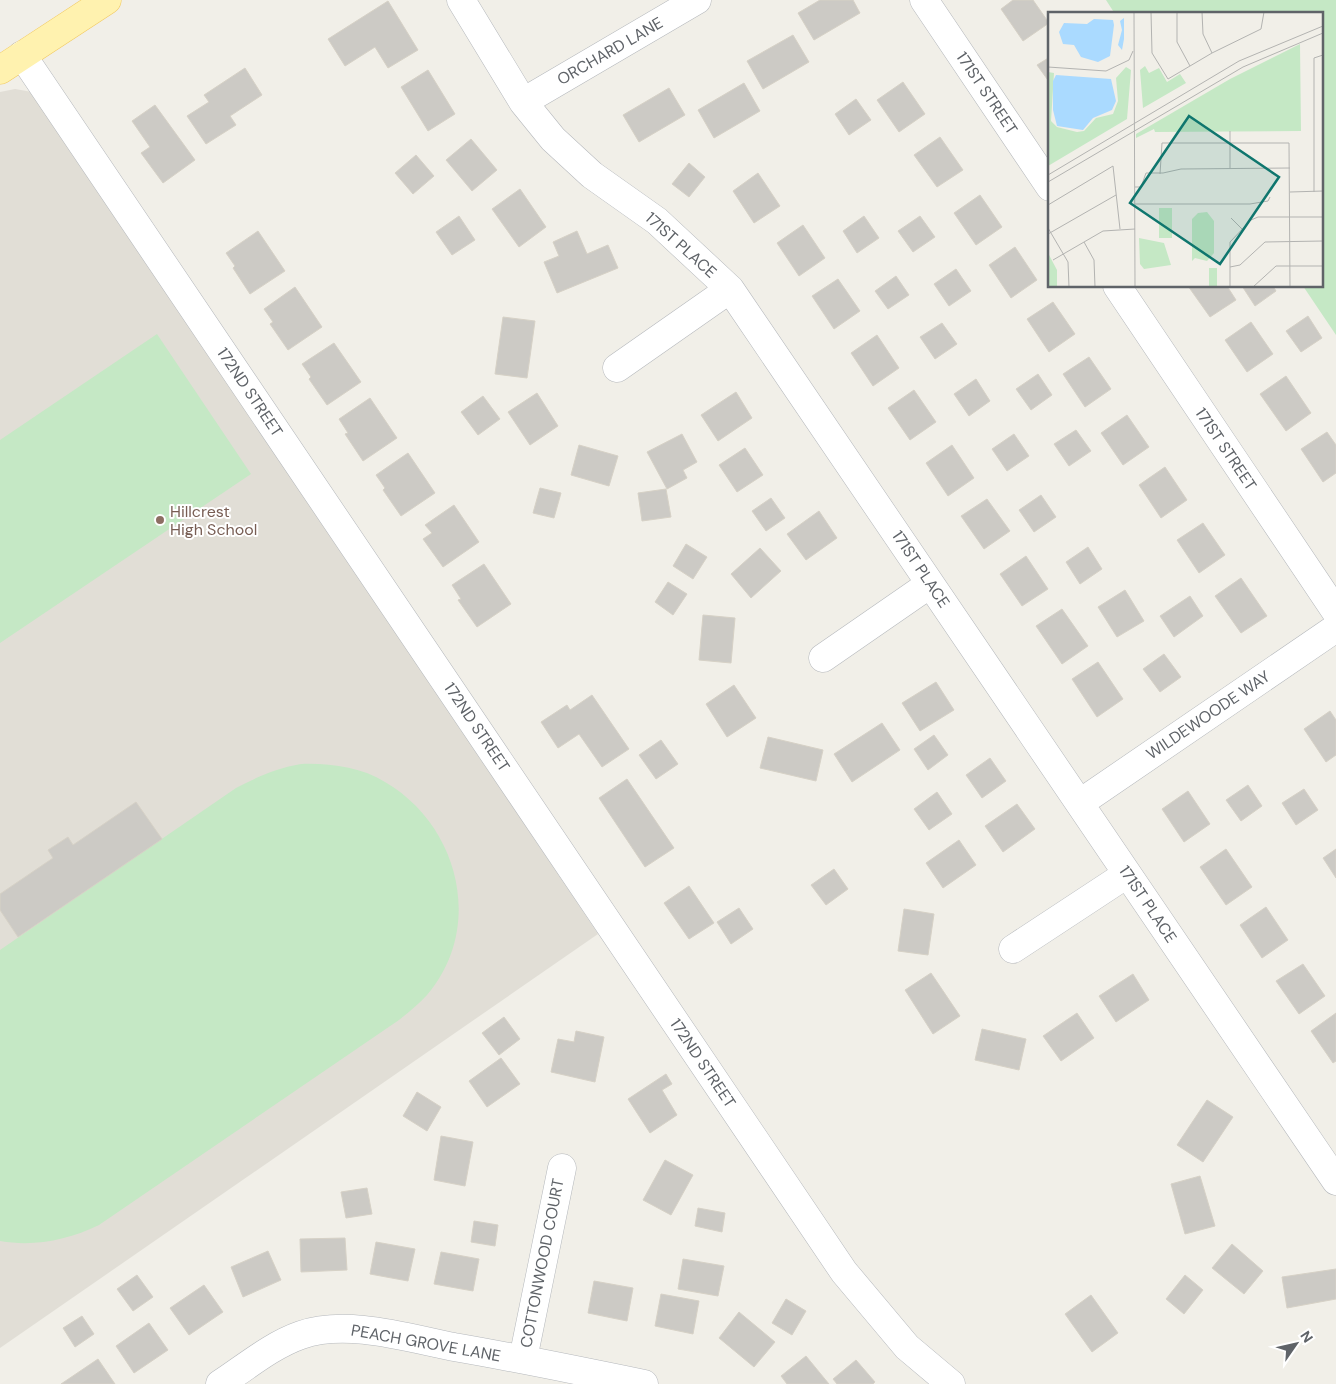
<svg xmlns="http://www.w3.org/2000/svg" width="1336" height="1384" font-family="'DM Sans',sans-serif">
  <style>
    .education { fill: #e1ded6 }
    .green { fill: #c5e8c5 }
    .building { fill: #cccac5; stroke: #d6d1c6 }
    .lines { fill: none; stroke-linecap: round; stroke-linejoin: round }
    .minor-casing { stroke: #b5b8bc; stroke-width: 29 }
    .major-casing { stroke: #f2c960; stroke-width: 29 }
    .minor { stroke: #fff; stroke-width: 28 }
    .major { stroke: #fff2af; stroke-width: 28 }
    .education-dot { fill: #8d6e63; stroke: #fff; stroke-width: 2 }
    .labels { text-anchor: middle; dominant-baseline: central; stroke-width: 4; stroke-linejoin: round; paint-order: stroke }
    .street-label { font-size: 16px; fill: #5f6368; stroke: #fff }
    .education-label { font-size: 16px; fill: #785e54; stroke: #fff; text-anchor: start }
    .inset-road { fill: none; stroke: #b3b3b1; stroke-width: 1 }
    .view { fill: #0f766e; fill-opacity: 0.15; stroke: #0f766e; stroke-width: 2.5 }
    .inset-edge { fill: none; stroke: #5f6368; stroke-width: 2.5 }
  </style>
  <rect width="100%" height="100%" fill="#f1efe8"/>
  <path class="education" d="M 15,89 L 32,92 L 43,106 L 598,934 L 0,1348 L 0,92 Z"/>
  <path class="green" d="M 1106,0 L 1336,0 L 1336,335 L 1303,286 L 1322,286 L 1322,14 L 1115,14 Z
    M 157,334 L 251,474 L 0,643 L 0,440 Z
    M 301,764 C 329,763 361,767 385,782 C 459,825 485,927 427,995 C 419,1004 409,1012 399,1020 L 99,1225 C 68,1240 34,1247 0,1241 L 0,950 L 236,788 C 257,777 277,768 301,764 Z"/>
  <path class="building" d="M 820,0 L 853,0 L 860,13 L 814,40 L 798,13 Z
    M 1013,0 L 1033,0 L 1049,23 L 1023,41 L 1001,9 Z
    M 388,1 L 418,50 L 388,68 L 375,47 L 345,66 L 328,39 Z
    M 793,35 L 809,62 L 763,89 L 747,61 Z
    M 1050,57 L 1050,83 L 1037,65 Z
    M 245,68 L 262,95 L 230,116 L 236,125 L 206,144 L 187,116 L 209,102 L 204,95 Z
    M 428,70 L 455,114 L 428,131 L 401,87 Z
    M 903,82 L 925,114 L 899,132 L 877,100 Z
    M 744,83 L 760,111 L 714,138 L 698,110 Z
    M 669,88 L 685,115 L 639,142 L 623,115 Z
    M 856,99 L 871,120 L 849,135 L 835,114 Z
    M 155,105 L 195,160 L 163,183 L 141,153 L 150,147 L 132,121 Z
    M 940,137 L 963,170 L 937,187 L 914,155 Z
    M 471,139 L 497,170 L 472,191 L 446,160 Z
    M 416,155 L 434,176 L 413,194 L 395,173 Z
    M 689,163 L 705,177 L 689,197 L 672,184 Z
    M 758,173 L 780,206 L 754,223 L 733,191 Z
    M 520,189 L 546,227 L 519,247 L 492,209 Z
    M 980,195 L 1002,227 L 976,245 L 954,213 Z
    M 459,216 L 475,240 L 452,255 L 436,232 Z
    M 864,216 L 879,238 L 857,253 L 843,231 Z
    M 920,216 L 935,237 L 913,252 L 898,231 Z
    M 803,225 L 825,258 L 799,276 L 777,243 Z
    M 258,231 L 285,271 L 250,294 L 233,268 L 235,266 L 226,253 Z
    M 577,231 L 587,254 L 608,245 L 618,268 L 557,293 L 544,262 L 559,256 L 553,242 Z
    M 1015,247 L 1037,280 L 1011,298 L 989,265 Z
    M 956,269 L 971,291 L 949,306 L 934,284 Z
    M 896,276 L 909,295 L 888,309 L 875,291 Z
    M 838,279 L 860,311 L 834,329 L 812,296 Z
    M 1188,286 L 1227,286 L 1236,300 L 1210,317 Z
    M 1242,286 L 1273,286 L 1276,291 L 1255,306 Z
    M 295,287 L 322,327 L 288,350 L 270,324 L 273,322 L 264,309 Z
    M 1053,302 L 1075,334 L 1049,352 L 1027,319 Z
    M 1308,316 L 1322,338 L 1301,352 L 1286,331 Z
    M 503,317 L 535,321 L 527,378 L 495,374 Z
    M 1251,322 L 1273,354 L 1247,372 L 1225,340 Z
    M 942,323 L 957,344 L 935,359 L 920,337 Z
    M 877,335 L 899,368 L 873,386 L 851,353 Z
    M 334,343 L 361,382 L 327,405 L 309,379 L 311,377 L 302,364 Z
    M 1089,357 L 1111,389 L 1085,407 L 1063,374 Z
    M 1038,374 L 1052,395 L 1031,410 L 1016,389 Z
    M 1286,376 L 1311,413 L 1286,431 L 1260,394 Z
    M 976,379 L 990,401 L 969,416 L 954,394 Z
    M 914,390 L 936,422 L 910,440 L 888,408 Z
    M 736,392 L 752,418 L 718,441 L 701,415 Z
    M 537,393 L 558,426 L 530,445 L 508,412 Z
    M 483,396 L 500,419 L 478,435 L 461,412 Z
    M 370,398 L 397,438 L 363,461 L 345,434 L 348,433 L 339,419 Z
    M 1127,415 L 1149,447 L 1123,465 L 1101,433 Z
    M 1076,430 L 1091,451 L 1069,466 L 1054,444 Z
    M 1327,432 L 1336,445 L 1336,473 L 1323,482 L 1301,449 Z
    M 682,434 L 697,462 L 683,470 L 687,478 L 667,489 L 647,452 Z
    M 1014,434 L 1029,456 L 1007,471 L 992,449 Z
    M 579,445 L 618,456 L 609,486 L 571,475 Z
    M 952,445 L 974,478 L 948,496 L 926,463 Z
    M 745,448 L 763,475 L 737,492 L 719,465 Z
    M 408,453 L 435,493 L 401,516 L 383,490 L 385,488 L 376,475 Z
    M 1165,467 L 1187,500 L 1161,518 L 1139,485 Z
    M 540,488 L 561,493 L 554,518 L 533,513 Z
    M 666,489 L 671,517 L 642,521 L 638,493 Z
    M 1041,495 L 1056,517 L 1034,532 L 1019,510 Z
    M 771,498 L 785,518 L 766,531 L 752,511 Z
    M 987,499 L 1010,531 L 984,549 L 961,516 Z
    M 454,505 L 479,542 L 443,567 L 423,539 L 432,533 L 425,525 Z
    M 819,511 L 837,538 L 806,560 L 787,534 Z
    M 1203,523 L 1225,555 L 1199,573 L 1177,540 Z
    M 686,544 L 707,557 L 693,579 L 673,566 Z
    M 1088,547 L 1102,569 L 1080,584 L 1066,562 Z
    M 760,548 L 781,571 L 751,598 L 731,574 Z
    M 1026,556 L 1048,589 L 1022,606 L 1000,574 Z
    M 484,564 L 511,604 L 477,627 L 458,600 L 461,599 L 452,585 Z
    M 1241,578 L 1267,616 L 1241,633 L 1215,596 Z
    M 668,582 L 687,594 L 673,615 L 655,602 Z
    M 1125,590 L 1144,621 L 1117,637 L 1098,607 Z
    M 1190,596 L 1203,616 L 1174,637 L 1160,616 Z
    M 1062,609 L 1088,646 L 1062,664 L 1036,626 Z
    M 703,615 L 735,618 L 731,663 L 699,660 Z
    M 1164,654 L 1181,677 L 1160,692 L 1143,669 Z
    M 1098,662 L 1123,699 L 1097,717 L 1072,679 Z
    M 936,682 L 954,710 L 920,731 L 902,703 Z
    M 734,685 L 756,718 L 727,737 L 706,704 Z
    M 592,695 L 629,749 L 602,767 L 579,734 L 558,748 L 541,722 L 567,705 L 570,710 Z
    M 1330,711 L 1336,720 L 1336,755 L 1326,762 L 1304,729 Z
    M 882,723 L 900,750 L 852,782 L 834,754 Z
    M 934,735 L 948,755 L 928,770 L 914,749 Z
    M 768,737 L 823,750 L 816,781 L 760,768 Z
    M 661,740 L 678,764 L 656,779 L 639,755 Z
    M 990,758 L 1006,781 L 982,798 L 966,775 Z
    M 627,779 L 674,848 L 645,867 L 599,798 Z
    M 1248,785 L 1262,806 L 1241,821 L 1226,800 Z
    M 1304,789 L 1318,810 L 1296,825 L 1282,803 Z
    M 1188,791 L 1210,824 L 1184,842 L 1162,809 Z
    M 937,792 L 952,814 L 929,830 L 914,809 Z
    M 136,802 L 162,839 L 18,937 L 0,910 L 0,894 L 53,858 L 48,850 L 68,837 L 73,845 Z
    M 1017,804 L 1035,829 L 1003,852 L 985,826 Z
    M 959,840 L 976,865 L 943,888 L 926,863 Z
    M 1226,849 L 1252,887 L 1226,905 L 1200,867 Z
    M 1336,849 L 1336,878 L 1323,858 Z
    M 834,869 L 848,889 L 826,905 L 811,885 Z
    M 689,886 L 714,923 L 689,939 L 664,903 Z
    M 1266,907 L 1288,940 L 1262,958 L 1240,925 Z
    M 739,908 L 753,929 L 731,944 L 717,922 Z
    M 904,909 L 934,914 L 928,955 L 898,951 Z
    M 1303,964 L 1325,996 L 1299,1014 L 1276,981 Z
    M 931,973 L 960,1016 L 933,1034 L 905,990 Z
    M 1133,974 L 1149,1000 L 1116,1022 L 1099,996 Z
    M 1077,1013 L 1094,1038 L 1061,1061 L 1043,1036 Z
    M 1336,1013 L 1336,1061 L 1333,1063 L 1311,1031 Z
    M 504,1017 L 520,1039 L 499,1055 L 482,1033 Z
    M 982,1029 L 1026,1039 L 1019,1070 L 975,1060 Z
    M 576,1031 L 604,1037 L 595,1082 L 551,1072 L 558,1039 L 574,1042 Z
    M 501,1058 L 520,1084 L 487,1107 L 469,1081 Z
    M 666,1074 L 672,1084 L 662,1090 L 677,1115 L 650,1133 L 628,1099 Z
    M 417,1092 L 441,1107 L 427,1131 L 403,1116 Z
    M 1207,1100 L 1233,1117 L 1203,1162 L 1177,1145 Z
    M 441,1136 L 473,1142 L 465,1186 L 434,1180 Z
    M 665,1160 L 693,1175 L 671,1215 L 643,1200 Z
    M 1200,1176 L 1215,1226 L 1185,1234 L 1171,1184 Z
    M 367,1188 L 372,1214 L 346,1218 L 341,1192 Z
    M 698,1208 L 725,1213 L 722,1232 L 695,1226 Z
    M 474,1221 L 498,1225 L 495,1246 L 471,1242 Z
    M 345,1238 L 347,1270 L 301,1272 L 300,1239 Z
    M 376,1242 L 415,1249 L 408,1281 L 370,1274 Z
    M 1232,1244 L 1263,1271 L 1244,1294 L 1212,1268 Z
    M 268,1251 L 281,1280 L 243,1297 L 231,1267 Z
    M 441,1252 L 479,1259 L 473,1291 L 434,1284 Z
    M 683,1259 L 724,1266 L 718,1296 L 678,1289 Z
    M 1336,1269 L 1336,1299 L 1287,1308 L 1282,1277 Z
    M 137,1275 L 153,1297 L 133,1311 L 117,1289 Z
    M 1185,1275 L 1203,1290 L 1184,1314 L 1166,1299 Z
    M 594,1281 L 633,1288 L 627,1321 L 588,1313 Z
    M 204,1285 L 223,1312 L 189,1335 L 170,1308 Z
    M 661,1294 L 699,1301 L 693,1334 L 655,1326 Z
    M 1091,1295 L 1118,1333 L 1092,1352 L 1065,1314 Z
    M 786,1299 L 806,1311 L 792,1335 L 772,1323 Z
    M 739,1312 L 775,1342 L 754,1367 L 719,1338 Z
    M 82,1316 L 94,1334 L 75,1347 L 63,1328 Z
    M 149,1323 L 168,1350 L 134,1373 L 116,1346 Z
    M 806,1356 L 829,1384 L 787,1384 L 781,1376 Z
    M 98,1359 L 115,1384 L 61,1384 Z
    M 856,1360 L 875,1382 L 873,1384 L 837,1384 L 833,1379 Z"/>
  <g class="lines">
    <defs>
      <path id="minor" d="M 461,0 L 523,102 L 553,139 L 592,175 L 657,221 L 730,289 L 1336,1181
        M 924,0 L 1050,187
        M 22,55 L 844,1272 L 907,1347 L 951,1384
        M 523,102 L 697,0
        M 1117,286 L 1336,612
        M 617,368 L 730,289
        M 823,658 L 930,584
        M 1080,803 L 1336,628
        M 1013,949 L 1127,874
        M 523,1359 L 562,1168
        M 220,1384 C 246,1367 272,1345 301,1335 C 347,1319 408,1338 454,1347 C 518,1358 581,1371 644,1384"/>
      <path id="major" d="M 0,70 L 107,0"/>
    </defs>
    <use href="#minor" class="minor-casing"/>
    <use href="#major" class="major-casing"/>
    <use href="#minor" class="minor"/>
    <use href="#major" class="major"/>
  </g>
  <circle class="education-dot" cx="160" cy="520" r="5"/>
  <g class="labels">
    <g class="street-label">
      <text transform="translate(610 51) rotate(-30)">ORCHARD LANE</text>
      <text transform="translate(987 93) rotate(56)">171ST STREET</text>
      <text transform="translate(681 245) rotate(42)">171ST PLACE</text>
      <text transform="translate(250 392) rotate(56)">172ND STREET</text>
      <text transform="translate(1226 449) rotate(56)">171ST STREET</text>
      <text transform="translate(921 569) rotate(56)">171ST PLACE</text>
      <text transform="translate(1208 715) rotate(-34)">WILDEWOODE WAY</text>
      <text transform="translate(477 727) rotate(56)">172ND STREET</text>
      <text transform="translate(1148 904) rotate(56)">171ST PLACE</text>
      <text transform="translate(703 1063) rotate(56)">172ND STREET</text>
      <text transform="translate(542 1263) rotate(-79)">COTTONWOOD COURT</text>
      <text transform="translate(426 1343) rotate(10)">PEACH GROVE LANE</text>
    </g>
    <g class="education-label">
      <text x="170" y="511">Hillcrest<tspan x="170" dy="18">High School</tspan></text>
    </g>
  </g>
  <g transform="translate(1048 12)">
    <rect width="275" height="275" fill="#f1efe8"/>
    <path d="M 252,32 L 253,119 L 107,120 L 106,117 L 88,126 L 88,122 L 182,67 ZM 97,54 L 101,61 L 111,56 L 119,70 L 132,62 L 138,71 L 95,96 L 92,58 ZM 78,55 L 83,58 L 79,107 L 0,154 L 0,60 L 6,61 L 3,109 L 9,115 L 29,120 L 36,119 L 48,106 L 65,102 L 70,89 L 68,66 ZM 111,196 L 124,196 L 124,226 L 111,226 ZM 159,200 L 166,209 L 166,241 L 159,249 L 147,246 L 144,249 L 144,207 L 150,201 ZM 91,226 L 116,231 L 123,253 L 96,257 L 92,252 ZM 0,241 L 9,258 L 9,275 L 0,275 ZM 161,256 L 169,256 L 169,275 L 161,275 Z" fill="#c5e8c5"/>
    <path d="M 76,6 L 76,27 L 74,38 L 70,33 L 74,18 L 72,9 ZM 46,7 L 65,8 L 66,13 L 62,44 L 50,50 L 33,45 L 26,33 L 15,32 L 11,20 L 16,11 L 39,12 ZM 8,63 L 63,67 L 68,89 L 64,98 L 45,106 L 35,118 L 9,114 L 5,98 L 5,69 Z" fill="#aadaff"/>
    <path class="inset-road" d="M 86,0 L 87,275M 103,0 L 104,41 L 120,67 L 164,41 L 213,17 L 216,0M 129,0 L 129,30 L 142,54M 154,0 L 155,22 L 164,41M 0,55 L 58,59 L 81,48 L 85,39M 182,119 L 182,156M 112,162 L 114,131 L 241,131 L 242,275M 0,163 L 191,49 L 275,14M 0,170 L 195,55 L 275,21M 87,175 L 93,175 L 98,161 L 115,161 L 133,157 L 242,156M 242,180 L 275,179M 266,180 L 266,46 L 275,43M 87,192 L 202,192 L 220,189 L 222,185M 0,193 L 65,154 L 72,217M 183,206 L 194,217M 0,216 L 20,250 L 21,275M 0,222 L 68,183M 36,230 L 46,248 L 47,275M 5,248 L 55,219 L 87,217M 182,255 L 192,253 L 217,230 L 275,229M 182,275 L 182,230 L 203,208 L 210,205 L 275,205M 205,275 L 228,254 L 275,254"/>
    <path class="view" d="M 141,104 L 231,165 L 172,252 L 82,191 Z"/>
    <rect width="275" height="275" class="inset-edge"/>
  </g>
  <g transform="translate(1296 1344) rotate(56)" stroke="#ffffff" stroke-width="4" paint-order="stroke">
  <path d="M0-4L9 19L0 12L-9 19Z" fill="#5f6368"/>
  <text y="-8" font-size="14" font-weight="bold" text-anchor="middle" fill="#5f6368">N</text>
  </g>
</svg>
